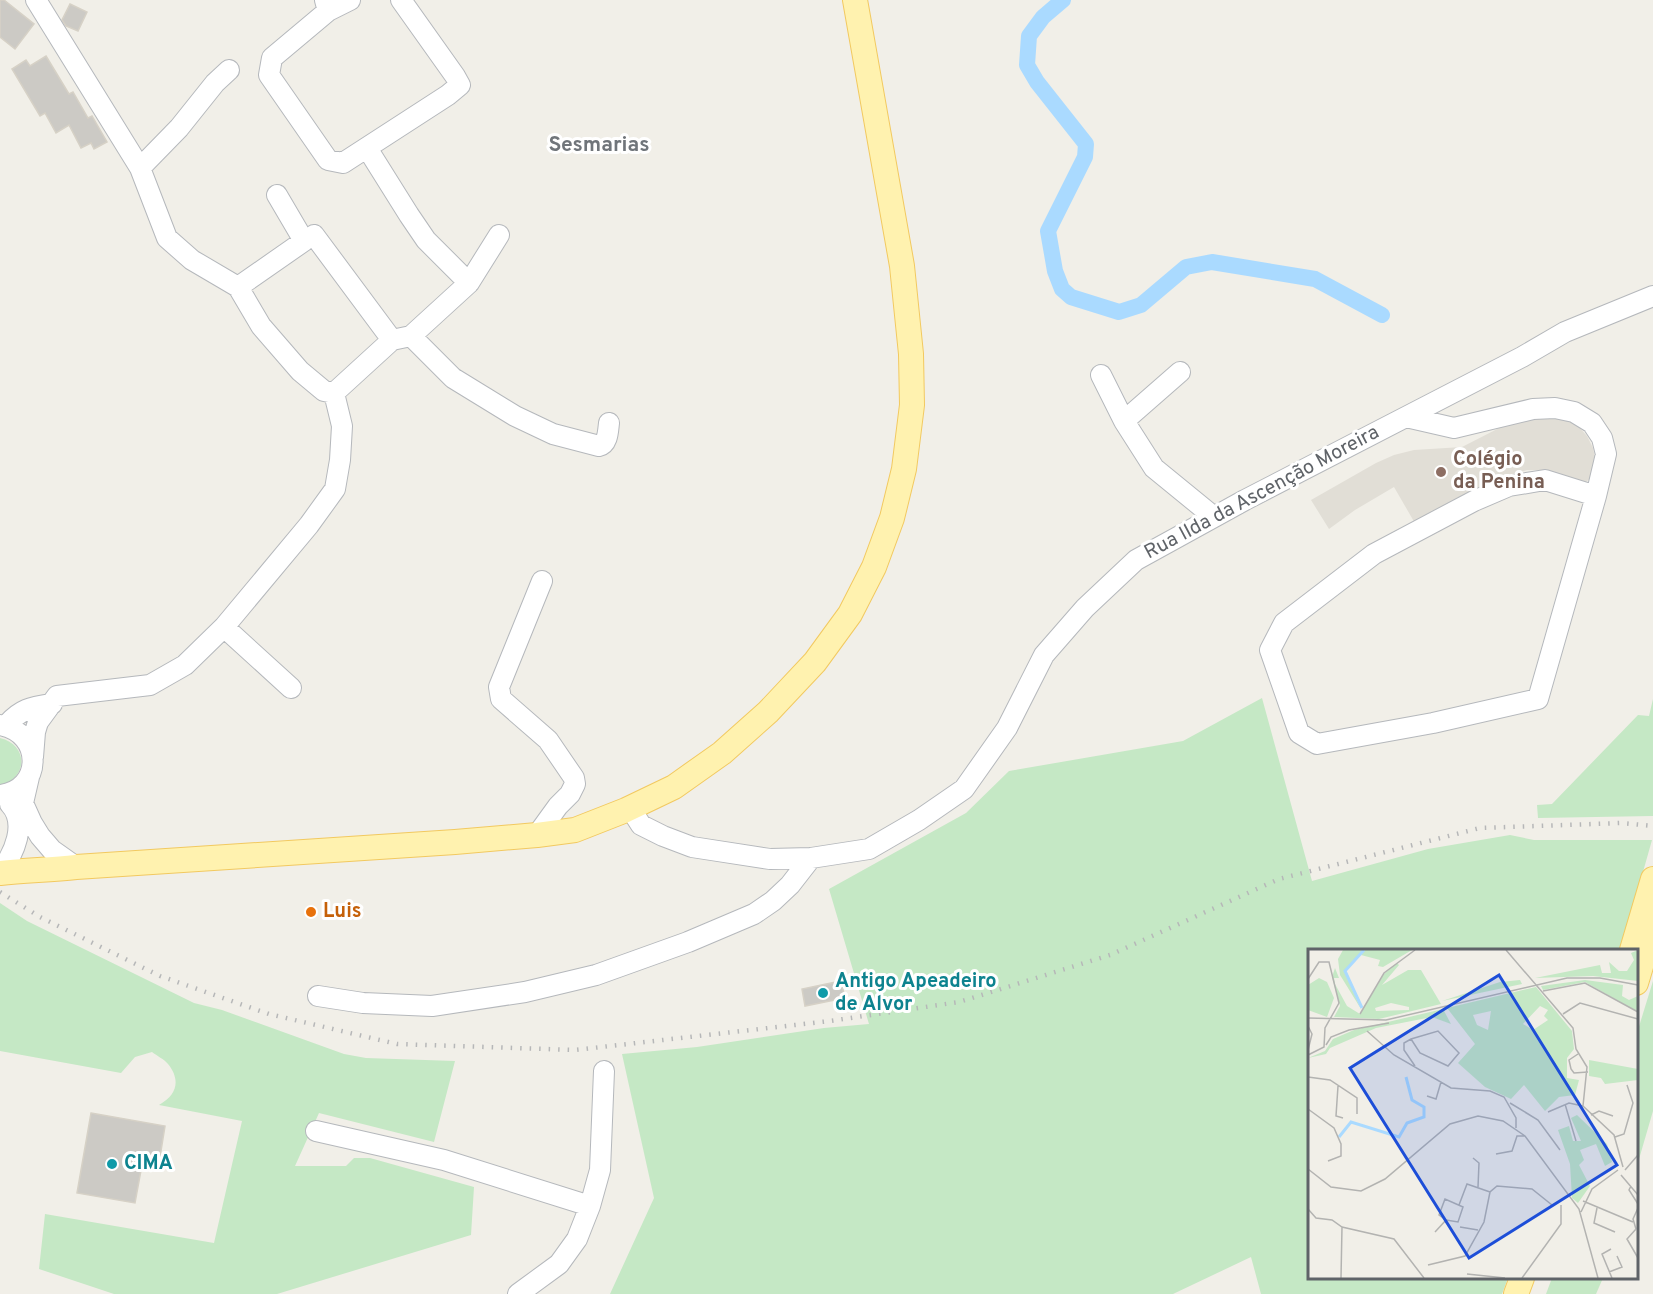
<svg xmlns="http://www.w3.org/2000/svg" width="1653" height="1294" font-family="Overpass,sans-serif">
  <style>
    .education { fill: #e1ded6 }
    .green { fill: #c5e8c5 }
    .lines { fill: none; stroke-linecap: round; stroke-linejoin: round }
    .canal { stroke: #aadaff; stroke-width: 16 }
    .building { fill: #cccac5; stroke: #d6d1c6; stroke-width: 1.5 }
    .minor-casing { stroke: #b5b8bc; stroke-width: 22 }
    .major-casing { stroke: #f2c960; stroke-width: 26 }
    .minor { stroke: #fff; stroke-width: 20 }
    .major { stroke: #fff2af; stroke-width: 24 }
    .rail { stroke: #b6b7b8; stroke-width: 4.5; stroke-dasharray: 1.5 8; stroke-linecap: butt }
    .education-dot { fill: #8d6e63; stroke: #fff; stroke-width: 2 }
    .food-dot { fill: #e8710a; stroke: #fff; stroke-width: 2 }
    .culture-dot { fill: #0f9aa8; stroke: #fff; stroke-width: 2 }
    .labels { text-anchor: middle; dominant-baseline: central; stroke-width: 6; stroke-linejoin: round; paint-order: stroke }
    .education-label { font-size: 20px; font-weight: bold; fill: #785e54; stroke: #fff; text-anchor: start }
    .street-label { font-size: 20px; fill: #5f6368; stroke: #fff }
    .food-label { font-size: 20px; font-weight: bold; fill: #c56008; stroke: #fff; text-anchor: start }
    .culture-label { font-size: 20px; font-weight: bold; fill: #0d838f; stroke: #fff; text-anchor: start }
    .neighbourhood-label { font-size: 21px; font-weight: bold; fill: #70757a; stroke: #fff }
    .inset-river { fill: none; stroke: #aadaff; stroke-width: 3 }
    .inset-road { fill: none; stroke: #b3b3b1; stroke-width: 1.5 }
    .view { fill: #1d4ed8; fill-opacity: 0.15; stroke: #1d4ed8; stroke-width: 3 }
    .inset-edge { fill: none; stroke: #5f6368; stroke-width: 3 }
  </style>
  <rect width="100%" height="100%" fill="#f1efe8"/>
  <path class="education" d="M 1544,416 L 1559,417 L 1569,421 L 1579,427 L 1587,436 L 1593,448 L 1596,461 L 1594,473 L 1590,479 L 1584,483 L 1545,470 L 1527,470 L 1510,476 L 1416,525 L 1394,487 L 1355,510 L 1329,529 L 1311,500 L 1376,463 L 1394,455 L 1414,450 L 1462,447 L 1505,425 Z"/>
  <path class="green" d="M 1262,698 L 1312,881 L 1428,849 L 1510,835 L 1534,840 L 1652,840 L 1621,950 L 1310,950 L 1310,1278 L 1508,1278 L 1502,1294 L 1261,1294 L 1251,1257 L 1173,1294 L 610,1294 L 654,1198 L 622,1054 L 697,1047 L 824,1028 L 869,1024 L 829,889 L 966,813 L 1009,771 L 1183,741 Z
    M 1653,699 L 1653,816 L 1538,818 L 1537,805 L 1552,804 L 1638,715 L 1649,716 Z
    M 0,738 C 29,745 28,778 0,786 Z
    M 0,903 L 27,921 L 194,1003 L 222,1010 L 344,1054 L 366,1058 L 455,1061 L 434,1142 L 319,1113 L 295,1166 L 346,1166 L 354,1158 L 370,1158 L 474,1187 L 471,1235 L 277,1294 L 114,1294 L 39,1269 L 45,1214 L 214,1243 L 242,1121 L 159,1105 C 177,1095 181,1080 168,1064 C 164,1059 157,1056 152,1052 L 135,1057 L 121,1073 L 0,1051 Z
    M 1653,981 L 1653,1111 L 1637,1166 L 1637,1033 Z
    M 1552,1278 L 1603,1278 L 1596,1294 L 1546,1294 Z"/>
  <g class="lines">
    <path class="canal" d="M 1063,0 L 1043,17 L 1029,36 L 1027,65 L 1037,82 L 1086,144 L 1085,157 L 1048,231 L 1055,271 L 1062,289 L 1071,297 L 1119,312 L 1141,305 L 1186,267 L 1212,262 L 1315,279 L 1382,315"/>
  </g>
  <path class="building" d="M 0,0 L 4,0 L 34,24 L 15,49 L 0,37 Z
    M 70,4 L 87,12 L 78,31 L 66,26 L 62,20 Z
    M 46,56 L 69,94 L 73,92 L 88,118 L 92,116 L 107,142 L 94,149 L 91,143 L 81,148 L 69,125 L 56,133 L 45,113 L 40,116 L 12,69 L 26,60 L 30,66 Z
    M 841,981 L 845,998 L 805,1006 L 802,989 Z
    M 91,1113 L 165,1126 L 160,1157 L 144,1154 L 135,1203 L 77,1193 Z"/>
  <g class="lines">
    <defs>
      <path id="minor" d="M 325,0 L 328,11 L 350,0
        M 328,11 L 272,58 L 269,75 L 328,160 L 343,163 L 448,95 L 460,85 L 455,76 L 401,0
        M 140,168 L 179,128 L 215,83 L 229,70
        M 314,235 L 392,340
        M 469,283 L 499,235
        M 238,287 L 304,241 L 277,195
        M 411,336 L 453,378 L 515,416 L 553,434 L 599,446 C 608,444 608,431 609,423
        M 1180,372 L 1124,421 L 1154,468 L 1214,517
        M 1101,375 L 1124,421
        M 334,393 L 392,340 L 411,336 L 469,283 L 426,240 L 409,215 L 367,148
        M 1406,417 L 1454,428 L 1533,409 L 1555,408 L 1574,412 L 1592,423 L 1602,438 L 1606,454 L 1596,496 L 1538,699 L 1433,723 L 1317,744 L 1299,733 L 1270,650 L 1284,623 L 1374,554 L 1474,501 L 1509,486 L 1545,480 L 1596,496
        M 224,627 L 291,688
        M 0,725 C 44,733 43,790 0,795
        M 6,726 C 20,709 31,707 52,704
        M 33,757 L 35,732 L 38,722 L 57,696 L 150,685 L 185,665 L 224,627 L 309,525 L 335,489 L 340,460 L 342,426 L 334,393 L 324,391 L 300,371 L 261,326 L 238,287 L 192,260 L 167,238 L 140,168 L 36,0
        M 29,777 L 23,803 L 32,823 L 40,836 L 52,850 L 76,867
        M 630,808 L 641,825 L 663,836 L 692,847 L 770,859 L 811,858 L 869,849 L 919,820 L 964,789 L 1007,728 L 1044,655 L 1085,608 L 1136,560 L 1245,500 L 1522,357 L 1565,332 L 1653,296
        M 537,835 L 558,806 L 570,794 L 575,784 L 574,778 L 548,740 L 501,699 L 499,687 L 542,581
        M 0,872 C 14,854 28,823 10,804
        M 318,996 L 363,1003 L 432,1006 L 525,992 L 596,975 L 688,942 L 754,914 L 773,901 L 790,885 L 811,858
        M 316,1131 L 444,1160 L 590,1206
        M 518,1294 L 559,1264 L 577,1239 L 590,1206 L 600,1170 L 604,1071"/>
      <path id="major" d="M 0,873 C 25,870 50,870 76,867 L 455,842 L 537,835 L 575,830 L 626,810 L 674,787 L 722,753 L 768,712 L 815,662 L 850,614 L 874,567 L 892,518 L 904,469 L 912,405 L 911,354 L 902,266 L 855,0
        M 1632,950 L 1653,879
        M 1636,983 L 1651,933
        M 1516,1294 L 1522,1278"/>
    </defs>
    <use href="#minor" class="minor-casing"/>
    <use href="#major" class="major-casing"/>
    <use href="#minor" class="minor"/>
    <use href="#major" class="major"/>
    <path class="rail" d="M 0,892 L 40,917 L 160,976 L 269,1014 L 397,1044 L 575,1050 L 830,1021 L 959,1002 L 1110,955 L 1279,879 L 1480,828 L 1621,823 L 1653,826"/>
  </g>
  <circle class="education-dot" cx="1441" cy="472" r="6"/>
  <circle class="food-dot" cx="311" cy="912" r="6"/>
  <g class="culture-dot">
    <circle cx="823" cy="993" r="6"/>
    <circle cx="112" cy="1164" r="6"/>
  </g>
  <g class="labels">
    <g class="education-label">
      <text x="1453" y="460">Colégio<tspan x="1453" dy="23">da Penina</tspan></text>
    </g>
    <g class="street-label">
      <text transform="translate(1262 493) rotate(-28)">Rua Ilda da Ascenção Moreira</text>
    </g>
    <g class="food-label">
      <text x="323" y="912">Luis</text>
    </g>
    <g class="culture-label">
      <text x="835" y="982">Antigo Apeadeiro<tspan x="835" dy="23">de Alvor</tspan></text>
      <text x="124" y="1164">CIMA</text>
    </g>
    <g class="neighbourhood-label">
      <text x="599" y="145">Sesmarias</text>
    </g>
  </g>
  <g transform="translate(1308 949)">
    <rect width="330" height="330" fill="#f1efe8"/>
    <path d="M 35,1 L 55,1 L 36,22 L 53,60 L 32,26 L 30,10 ZM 57,1 L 104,1 L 75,18 L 70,17 L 72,11 L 53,6 ZM 330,1 L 330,32 L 285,27 L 227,29 L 292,16 L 294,24 L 303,24 L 301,13 L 311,22 L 319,22 L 326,11 L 323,4 ZM 89,14 L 91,16 L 74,36 L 100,21 L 113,21 L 133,55 L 71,70 L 26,68 L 32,57 L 24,28 L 27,19 L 31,29 L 26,29 L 27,35 L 39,57 L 52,65 L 76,25 ZM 83,54 L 101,58 L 101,61 L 68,62 L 67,59 ZM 11,29 L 19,33 L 26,49 L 19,68 L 0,61 L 0,36 ZM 212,31 L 214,35 L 134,52 L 192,33 ZM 277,31 L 315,36 L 314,47 L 321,51 L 330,47 L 330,63 L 277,33 L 235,41 L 233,37 ZM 228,38 L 264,82 L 266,100 L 259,109 L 259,129 L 271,131 L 267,146 L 251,148 L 237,162 L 216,136 L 203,150 L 177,138 L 150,114 L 167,95 L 139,59 ZM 232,57 L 240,61 L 236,67 L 240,71 L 225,81 L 215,75 ZM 183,62 L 180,81 L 169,76 L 165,66 ZM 135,60 L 143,75 L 124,68 L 68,79 L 22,99 L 18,105 L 0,109 L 17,102 L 25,90 L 46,81 ZM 281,111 L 330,120 L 330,131 L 297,135 L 293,129 L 281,127 ZM 269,166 L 299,195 L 304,213 L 297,217 L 288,195 L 272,201 L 276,211 L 271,216 L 282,237 L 270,254 L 264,249 L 262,215 L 250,181 L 261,177 L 265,192 L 273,192 L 263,169 Z" fill="#c5e8c5" fill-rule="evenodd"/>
    <path class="inset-river" d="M 54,59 L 37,22 L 56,1M 31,188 L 43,173 L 91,188 L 99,174 L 116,168 L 116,158 L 104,151 L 98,128"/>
    <path class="inset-road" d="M 198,1 L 265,79 L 268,100 L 279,118 L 275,157 L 306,186 L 315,218M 0,30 L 11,13 L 21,13 L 31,54 L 17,79 L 16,98 L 0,106M 235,42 L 277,34 L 330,63M 52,65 L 76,24 L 107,1M 255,65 L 272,54 L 330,70M 0,69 L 78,71 L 259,29 L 292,29 L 330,36M 0,77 L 4,85 L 0,101M 59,82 L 86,106 L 143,139 L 182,142 L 196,148 L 208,169 L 208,179M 103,90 L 112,104 L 140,117 L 151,104 L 130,82 L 103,90 L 96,94 L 96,101 L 107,117M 18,96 L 23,88 L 41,81 L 81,74M 270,105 L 261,111 L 263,120 L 266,124 L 280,123M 0,128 L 22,131 L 49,149 L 49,165M 30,137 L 28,167 L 35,169M 119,147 L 128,150 L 133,133M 202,154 L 230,171 L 252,201M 257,155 L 268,192M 0,160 L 26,179 L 33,195 L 33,207 L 20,212M 240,163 L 261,154 L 275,157M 283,166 L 291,162 L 305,167M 307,188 L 316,185 L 325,154 L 319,136M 188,205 L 204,202 L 209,187 L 217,187M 165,209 L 171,214 L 170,238M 0,220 L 23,238 L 53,242 L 77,230 L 142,175 L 170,167 L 195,172 L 217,187 L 271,260 L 290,329M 317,221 L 330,206M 313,226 L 330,246M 323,237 L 321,241 L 330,255M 275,252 L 325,273M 151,256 L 159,235 L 182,243M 289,259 L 286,274 L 307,283M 0,260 L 8,269 L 24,271 L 34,278 L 86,290 L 116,329M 273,263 L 284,240 L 310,221M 152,278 L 170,281M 328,280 L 319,290 L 330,309M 328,280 L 325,270 L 330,259M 127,283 L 138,271 L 131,266 L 137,250 L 155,258 L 150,273 L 138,271M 303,300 L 294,305 L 304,329M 120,316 L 157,307 L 176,273 L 182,243 L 189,237 L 224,240 L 244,256M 301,323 L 314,318 L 309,307M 159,325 L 197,329M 33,329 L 34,278M 214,329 L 253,275 L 253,256"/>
    <path class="view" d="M 191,26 L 309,216 L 161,309 L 42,119 Z"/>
    <rect width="330" height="330" class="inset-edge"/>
  </g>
</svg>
